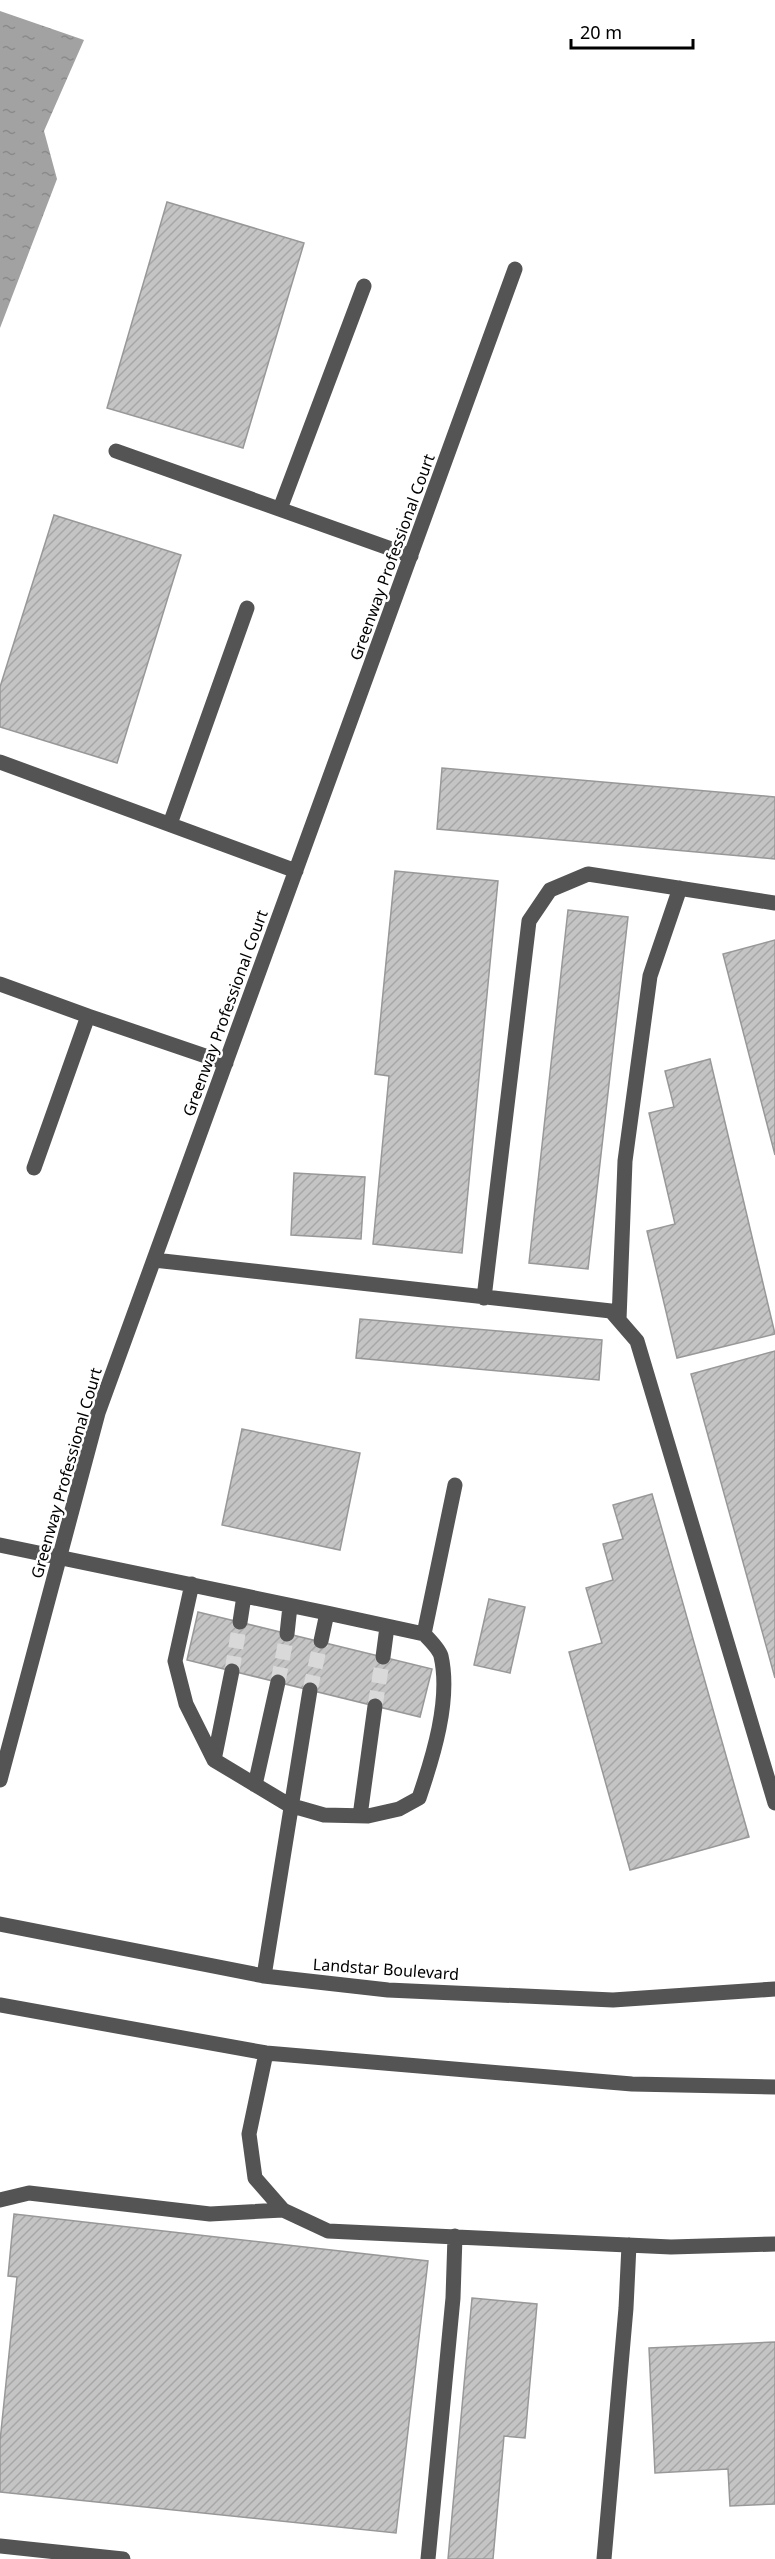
<svg xmlns="http://www.w3.org/2000/svg" width="775" height="2559" font-family="'Noto Sans',sans-serif">
  <style>
    .water { fill: url(#water-ripples) }
    .building { fill: url(#building-hatch); stroke: #989898; stroke-width: 1.5 }
    .lines { fill: none; stroke-linecap: round; stroke-linejoin: round }
    .minor-tunnel { stroke: #d9d9d9; stroke-width: 15; stroke-dasharray: 15 8; stroke-linecap: butt }
    .minor { stroke: #545454; stroke-width: 15 }
    .labels { text-anchor: middle; dominant-baseline: central; stroke-width: 5; stroke-linejoin: round; paint-order: stroke }
    .street-label { font-size: 16px; fill: #000; stroke: #fff }
  </style>
  <defs>
    <pattern id="water-ripples" width="26" height="14" patternUnits="userSpaceOnUse" patternTransform="scale(1.5)"><rect width="26" height="14" fill="#a2a2a2"/><path d="M2 4q2-2 4 0t4 0M15 11q2-2 4 0t4 0" fill="none" stroke="#8a8a8a"/></pattern>
    <pattern id="building-hatch" width="6" height="6" patternUnits="userSpaceOnUse" patternTransform="scale(1.5)"><rect width="6" height="6" fill="#c4c4c4"/><path d="M-1 1l2-2M0 6l6-6M5 7l2-2" fill="none" stroke="#a7a7a7"/></pattern>
  </defs>
  <rect width="100%" height="100%" fill="#fff"/>
  <path class="water" d="M 0,11 L 84,40 L 44,131 L 57,179 L 0,328 Z"/>
  <path class="building" d="M 167,202 L 304,243 L 243,448 L 107,408 Z
    M 54,515 L 181,555 L 117,763 L 0,727 L 0,687 Z
    M 442,768 L 775,797 L 775,859 L 437,829 Z
    M 395,871 L 498,881 L 462,1253 L 373,1244 L 389,1076 L 375,1074 Z
    M 568,910 L 628,917 L 588,1269 L 529,1263 Z
    M 775,940 L 775,1155 L 723,954 Z
    M 710,1059 L 775,1334 L 677,1358 L 647,1231 L 675,1224 L 649,1113 L 674,1107 L 665,1071 Z
    M 294,1173 L 365,1177 L 361,1239 L 291,1235 Z
    M 360,1319 L 602,1340 L 599,1380 L 356,1358 Z
    M 775,1351 L 775,1678 L 691,1374 Z
    M 242,1429 L 360,1453 L 340,1550 L 222,1525 Z
    M 652,1494 L 749,1837 L 630,1870 L 569,1652 L 602,1643 L 586,1588 L 613,1580 L 603,1544 L 623,1539 L 613,1505 Z
    M 489,1599 L 525,1607 L 510,1673 L 474,1665 Z
    M 198,1612 L 432,1669 L 420,1717 L 187,1660 Z
    M 14,2214 L 428,2261 L 396,2533 L 0,2492 L 0,2441 L 17,2277 L 8,2276 Z
    M 472,2298 L 537,2304 L 525,2438 L 504,2436 L 493,2559 L 448,2559 Z
    M 775,2342 L 775,2504 L 730,2506 L 728,2469 L 655,2473 L 649,2348 Z"/>
  <g class="lines">
    <path class="minor-tunnel" d="M 232,1671 L 240,1622
      M 278,1682 L 287,1634
      M 310,1690 L 321,1641
      M 375,1706 L 383,1657"/>
    <path class="minor" d="M 116,451 L 411,556
      M 280,509 L 364,286
      M 0,762 L 296,871
      M 170,824 L 247,608
      M 0,984 L 88,1016
      M 34,1168 L 88,1016 L 226,1063
      M 154,1260 L 611,1311 L 637,1341 L 775,1803
      M 484,1298 L 529,921 L 550,890 L 588,874 L 775,903
      M 619,1320 L 625,1161 L 650,976 L 680,888
      M 0,1545 L 327,1613 L 321,1641
      M 192,1584 L 175,1661 L 186,1704 L 214,1760 L 289,1805 L 324,1815 L 368,1816 L 399,1809 L 419,1798 C 433,1757 451,1700 441,1656 C 439,1649 430,1640 424,1634 L 455,1485
      M 327,1613 L 424,1634
      M 240,1622 L 244,1596
      M 287,1634 L 290,1606
      M 383,1657 L 387,1627
      M 214,1760 L 232,1671
      M 0,1780 L 98,1413 L 515,269
      M 255,1785 L 278,1682
      M 360,1816 L 375,1706
      M 0,1924 L 264,1976 L 388,1990 L 613,2000 L 775,1989
      M 264,1976 L 310,1690
      M 0,2005 L 266,2053 L 632,2084 L 775,2087
      M 266,2053 L 249,2134 L 255,2178 L 283,2210 L 328,2231 L 671,2247 L 775,2244
      M 0,2200 L 29,2193 L 210,2214 L 283,2210
      M 0,2546 L 123,2559
      M 428,2559 L 453,2298 L 455,2236
      M 604,2559 L 626,2308 L 629,2245"/>
  </g>
  <g class="labels">
    <g class="street-label">
      <text transform="translate(392 557) rotate(-70)">Greenway Professional Court</text>
      <text transform="translate(225 1013) rotate(-70)">Greenway Professional Court</text>
      <text transform="translate(66 1473) rotate(-74)">Greenway Professional Court</text>
      <text transform="translate(386 1969) rotate(4)">Landstar Boulevard</text>
    </g>
  </g>
  <path d="M571 39v9h122v-9" fill="none" stroke="#000000" stroke-width="3"/>
  <text x="580" y="39" font-size="18" fill="#000000" stroke="#ffffff" stroke-width="4.5" paint-order="stroke">20 m</text>
</svg>
